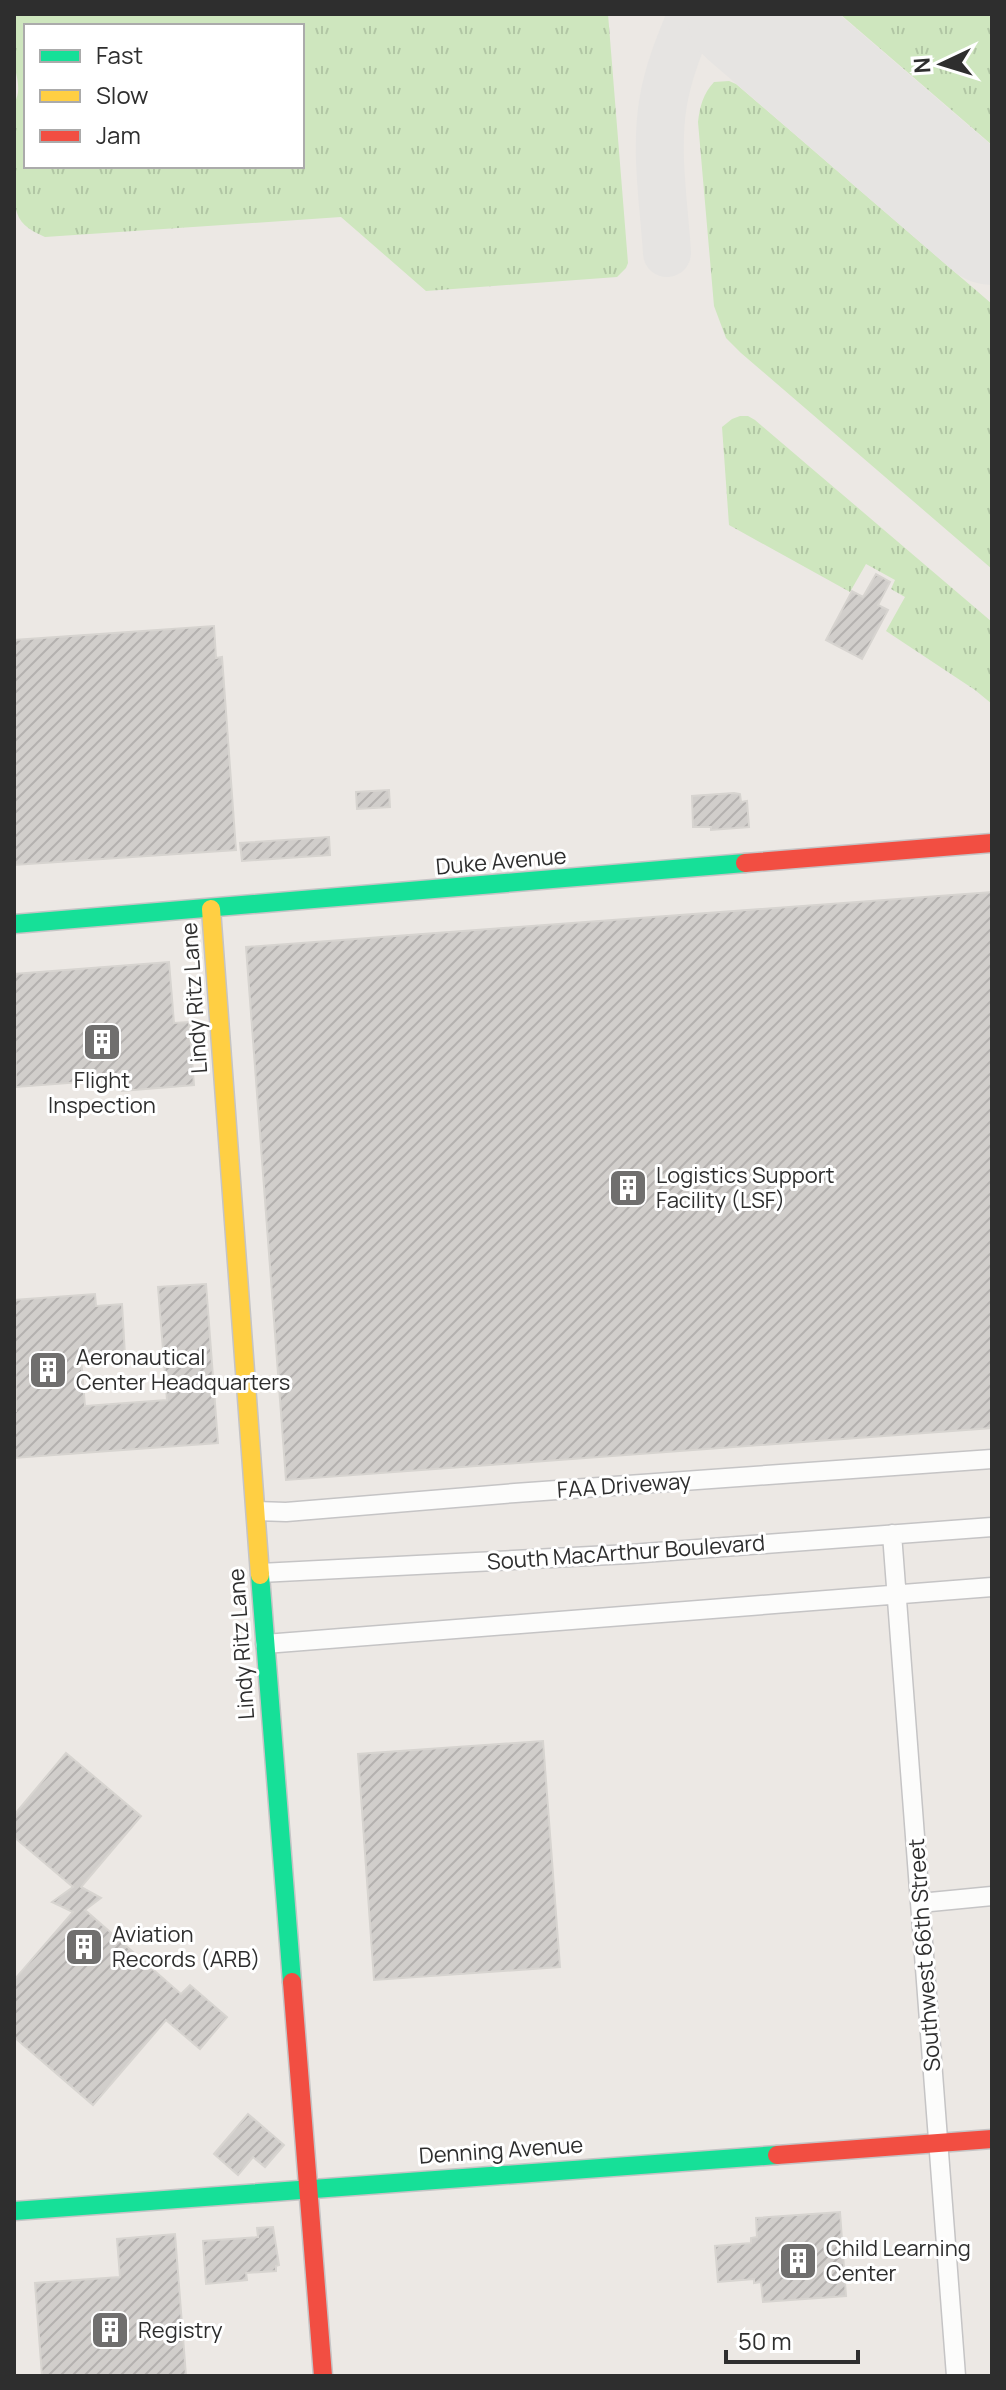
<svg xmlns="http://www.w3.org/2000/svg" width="1006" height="2390" font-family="Manrope,sans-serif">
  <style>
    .grass { fill: url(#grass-tufts); fill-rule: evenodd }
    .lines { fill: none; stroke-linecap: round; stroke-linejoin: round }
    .taxiway { stroke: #e6e4e2; stroke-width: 48 }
    .runway { stroke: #e6e4e2; stroke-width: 120 }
    .building { fill: url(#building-hatch); stroke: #d7d4d0; stroke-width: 2 }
    .street-casing { stroke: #c5c4c5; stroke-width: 21 }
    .fast-casing { stroke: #c5c4c5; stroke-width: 21 }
    .slow-casing { stroke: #c5c4c5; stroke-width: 21 }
    .jam-casing { stroke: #c5c4c5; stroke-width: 21 }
    .street { stroke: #fcfcfb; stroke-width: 18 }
    .fast { stroke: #16e098; stroke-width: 18 }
    .slow { stroke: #ffcf43; stroke-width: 18 }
    .jam { stroke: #f24e42; stroke-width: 18 }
    .labels { text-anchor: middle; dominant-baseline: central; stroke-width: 6; stroke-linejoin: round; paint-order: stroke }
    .street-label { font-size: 22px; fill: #2e2e2e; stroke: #fff }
    .poi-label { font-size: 22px; fill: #2e2e2e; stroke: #fff; text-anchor: start }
  </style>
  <defs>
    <pattern id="grass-tufts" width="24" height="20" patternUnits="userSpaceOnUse" patternTransform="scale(2)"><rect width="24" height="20" fill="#cee6be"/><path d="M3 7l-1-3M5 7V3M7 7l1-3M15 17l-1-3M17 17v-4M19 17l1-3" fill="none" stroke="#b1c6a4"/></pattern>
    <pattern id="building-hatch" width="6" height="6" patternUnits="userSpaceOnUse" patternTransform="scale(2)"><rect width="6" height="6" fill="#d1cecb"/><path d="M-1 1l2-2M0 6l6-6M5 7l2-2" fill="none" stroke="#b4b1af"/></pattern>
  </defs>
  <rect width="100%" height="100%" fill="#ece8e4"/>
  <path class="grass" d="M 14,14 L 608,14 L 628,263 L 626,268 L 617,277 L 426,291 L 341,217 L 45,237 C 34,232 21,226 17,213 C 9,190 14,130 14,103 C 23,89 15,75 14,60 C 13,45 14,29 14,14 ZM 26,26 L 302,26 L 302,166 L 26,166 Z
    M 840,14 L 992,14 L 992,145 Z
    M 729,81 L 736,84 L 992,304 L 992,569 L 741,353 L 726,338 L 714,306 L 698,122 C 700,106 703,94 714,82 Z
    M 740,416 L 748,416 L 755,420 L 992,622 L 992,704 L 975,690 L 886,631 L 905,597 L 891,589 L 895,580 L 866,564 L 850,592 L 729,525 L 722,427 L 732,419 Z"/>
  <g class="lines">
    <path class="taxiway" d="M 667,253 C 664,204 655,152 663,103 C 668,72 680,43 692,14"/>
    <path class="runway" d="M 747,14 L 992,225"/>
  </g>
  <path class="building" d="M 876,574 L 890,582 L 878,605 L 888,610 L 862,659 L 826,640 L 852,591 L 863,597 Z
    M 214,626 L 216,658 L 222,657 L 236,850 L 14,865 L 14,640 Z
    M 389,790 L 390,807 L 357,809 L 356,792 Z
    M 734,793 L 740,794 L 741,802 L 747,801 L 749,827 L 711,830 L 711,827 L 693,827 L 692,796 Z
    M 329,837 L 330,855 L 242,861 L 240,843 Z
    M 992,892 L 992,1428 L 286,1480 L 246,947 Z
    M 169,962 L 174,1023 L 189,1022 L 194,1085 L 122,1091 L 121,1079 L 16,1087 L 14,974 Z
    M 206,1284 L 218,1443 L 14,1458 L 14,1411 L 16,1411 L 14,1300 L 95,1294 L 96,1306 L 122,1304 L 125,1355 L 81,1358 L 85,1406 L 167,1400 L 158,1287 Z
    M 543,1741 L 560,1967 L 374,1980 L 358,1754 Z
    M 66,1753 L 141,1816 L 81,1887 L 101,1898 L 85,1910 L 181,1994 L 190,1985 L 227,2017 L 200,2049 L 166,2020 L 93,2105 L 14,2037 L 14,1980 L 73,1912 L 52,1902 L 73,1887 L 14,1837 L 14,1815 Z
    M 248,2114 L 284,2145 L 265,2167 L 253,2157 L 238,2175 L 214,2154 Z
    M 840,2212 L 846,2296 L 763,2302 L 761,2282 L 754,2283 L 754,2279 L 718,2282 L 715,2246 L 751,2243 L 751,2238 L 757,2237 L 756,2218 Z
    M 273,2227 L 279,2265 L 276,2266 L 276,2271 L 246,2273 L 247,2280 L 206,2284 L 203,2241 L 258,2237 L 257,2228 Z
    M 175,2234 L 186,2376 L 42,2376 L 35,2283 L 120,2277 L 117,2239 Z"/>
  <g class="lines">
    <defs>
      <path id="street" d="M 256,1511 L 286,1512 L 515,1493 L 992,1459
        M 892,1534 L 956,2376
        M 260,1573 L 630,1554 L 992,1527
        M 265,1644 L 992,1587
        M 920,1903 L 992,1896"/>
      <path id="fast" d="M 14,924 L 745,863
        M 260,1575 L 292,1982
        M 14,2211 L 777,2155"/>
      <path id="slow" d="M 211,909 L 260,1575"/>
      <path id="jam" d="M 745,863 L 992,843
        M 292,1982 L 323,2376
        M 777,2155 L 992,2139"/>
    </defs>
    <use href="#street" class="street-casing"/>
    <use href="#fast" class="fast-casing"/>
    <use href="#slow" class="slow-casing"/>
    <use href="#jam" class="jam-casing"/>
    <use href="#street" class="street"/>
    <use href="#fast" class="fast"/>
    <use href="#slow" class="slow"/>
    <use href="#jam" class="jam"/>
  </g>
  <defs>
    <symbol id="building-square" viewBox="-11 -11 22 22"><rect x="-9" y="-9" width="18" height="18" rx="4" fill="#706f6e" stroke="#fff"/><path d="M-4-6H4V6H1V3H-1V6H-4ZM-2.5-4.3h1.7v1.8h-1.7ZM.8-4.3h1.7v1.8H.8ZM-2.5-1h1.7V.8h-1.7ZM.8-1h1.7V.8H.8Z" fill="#fff"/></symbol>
  </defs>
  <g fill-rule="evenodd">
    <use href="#building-square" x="80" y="1020" width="44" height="44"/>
    <use href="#building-square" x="606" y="1166" width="44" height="44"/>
    <use href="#building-square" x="26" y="1348" width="44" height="44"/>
    <use href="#building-square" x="62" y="1925" width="44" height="44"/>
    <use href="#building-square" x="776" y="2239" width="44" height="44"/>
    <use href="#building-square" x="88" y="2308" width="44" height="44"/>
  </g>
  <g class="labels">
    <g class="street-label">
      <text transform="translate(501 861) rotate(-5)">Duke Avenue</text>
      <text transform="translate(194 998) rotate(-94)">Lindy Ritz Lane</text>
      <text transform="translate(624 1485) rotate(-4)">FAA Driveway</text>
      <text transform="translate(626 1552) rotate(-4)">South MacArthur Boulevard</text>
      <text transform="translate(241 1644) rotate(-94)">Lindy Ritz Lane</text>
      <text transform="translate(924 1955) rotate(-94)">Southwest 66th Street</text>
      <text transform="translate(501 2150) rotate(-4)">Denning Avenue</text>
    </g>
    <g class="poi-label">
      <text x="102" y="1080" text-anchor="middle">Flight<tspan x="102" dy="25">Inspection</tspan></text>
      <text x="656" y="1175">Logistics Support<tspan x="656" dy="25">Facility (LSF)</tspan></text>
      <text x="76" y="1357">Aeronautical<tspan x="76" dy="25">Center Headquarters</tspan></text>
      <text x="112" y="1934">Aviation<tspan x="112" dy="25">Records (ARB)</tspan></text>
      <text x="826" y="2248">Child Learning<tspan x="826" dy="25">Center</tspan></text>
      <text x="138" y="2330">Registry</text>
    </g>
  </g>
  <rect width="1006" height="2390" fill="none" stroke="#2e2e2e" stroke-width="32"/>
  <rect x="24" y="24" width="280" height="144" fill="#ffffff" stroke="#ababab" stroke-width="2"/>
  <rect x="40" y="50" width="40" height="12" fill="#16e098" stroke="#ababab" stroke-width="2"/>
  <text x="96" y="64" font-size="24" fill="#2e2e2e">Fast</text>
  <rect x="40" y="90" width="40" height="12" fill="#ffcf43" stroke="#ababab" stroke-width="2"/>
  <text x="96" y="104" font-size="24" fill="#2e2e2e">Slow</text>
  <rect x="40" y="130" width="40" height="12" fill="#f24e42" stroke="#ababab" stroke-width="2"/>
  <text x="96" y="144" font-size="24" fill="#2e2e2e">Jam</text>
  <g transform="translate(942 64) rotate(266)" stroke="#ffffff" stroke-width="6" paint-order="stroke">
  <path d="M0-6L14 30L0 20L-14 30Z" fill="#2e2e2e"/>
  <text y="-12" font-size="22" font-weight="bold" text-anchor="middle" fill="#2e2e2e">N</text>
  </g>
  <path d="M726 2350v12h132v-12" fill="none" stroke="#2e2e2e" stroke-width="4"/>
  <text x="738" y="2350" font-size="24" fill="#2e2e2e" stroke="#ffffff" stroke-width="6" paint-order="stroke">50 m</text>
</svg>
